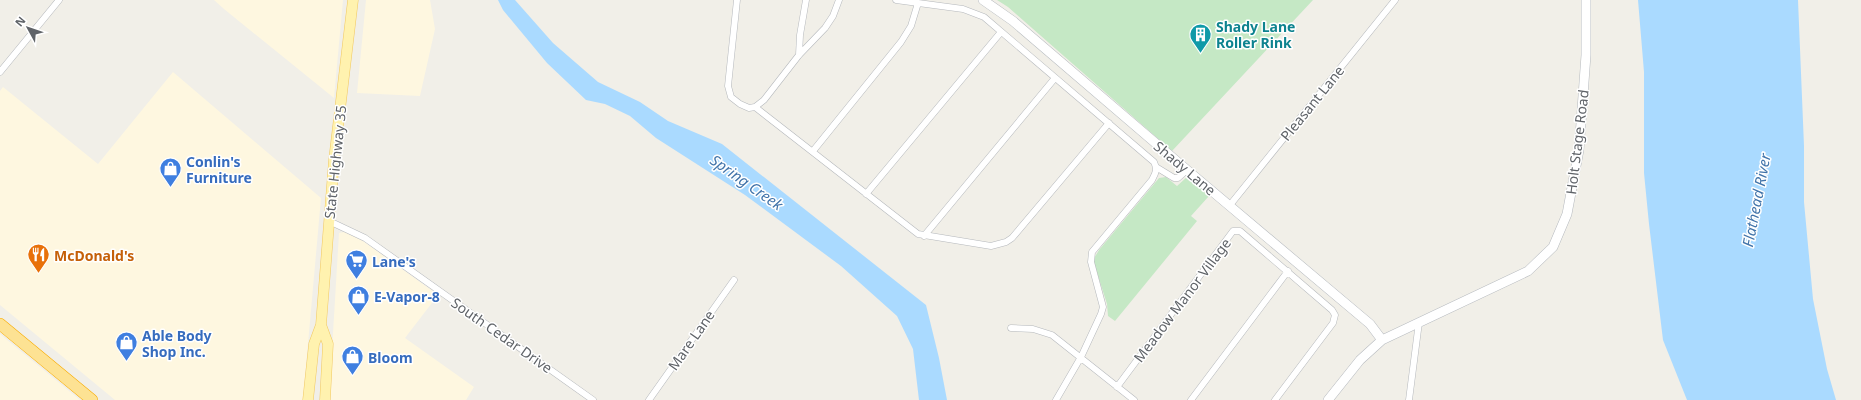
<svg xmlns="http://www.w3.org/2000/svg" width="1861" height="400" font-family="'Noto Sans',sans-serif">
  <style>
    .commercial { fill: #fef7e0 }
    .green { fill: #c5e8c5 }
    .water { fill: #aadaff }
    .lines { fill: none; stroke-linecap: round; stroke-linejoin: round }
    .street-casing { stroke: #b5b8bc; stroke-width: 7 }
    .secondary-casing { stroke: #b6babf; stroke-width: 10 }
    .primary-casing { stroke: #f2c960; stroke-width: 11 }
    .highway-casing { stroke: #f9ab00; stroke-width: 12 }
    .street { stroke: #fff; stroke-width: 6 }
    .secondary { stroke: #fff; stroke-width: 9 }
    .primary { stroke: #fff2af; stroke-width: 10 }
    .highway { stroke: #fde293; stroke-width: 11 }
    .labels { text-anchor: middle; dominant-baseline: central; stroke-width: 3; stroke-linejoin: round; paint-order: stroke }
    .culture-label { font-size: 14px; font-weight: bold; fill: #0d838f; stroke: #fff; text-anchor: start }
    .street-label { font-size: 14px; fill: #5f6368; stroke: #fff }
    .shop-label { font-size: 14px; font-weight: bold; fill: #366cbe; stroke: #fff; text-anchor: start }
    .food-label { font-size: 14px; font-weight: bold; fill: #c56008; stroke: #fff; text-anchor: start }
    .water-label { font-size: 15px; font-style: italic; fill: #4174aa; stroke: #fff }
  </style>
  <rect width="100%" height="100%" fill="#f1efe8"/>
  <path class="commercial" d="M 214,0 L 343,0 L 334,98 L 224,9 Z
    M 366,0 L 430,0 L 435,29 L 420,96 L 357,93 Z
    M 173,72 L 321,198 L 303,400 L 115,400 L 0,305 L 0,91 L 3,87 L 98,164 Z
    M 349,231 L 438,295 L 405,338 L 474,387 L 466,400 L 329,400 L 339,233 Z
    M 0,334 L 80,400 L 0,400 Z"/>
  <path class="green" d="M 997,0 L 1313,0 L 1172,151 L 1008,7 Z
    M 1166,177 L 1177,186 L 1187,177 L 1209,196 L 1191,216 L 1197,221 L 1115,321 L 1108,316 L 1107,304 L 1093,260 L 1099,250 L 1159,178 Z"/>
  <path class="water" d="M 498,0 L 515,0 L 553,43 L 598,82 L 640,102 L 668,121 L 722,144 L 926,305 L 939,358 L 947,400 L 919,400 L 913,349 L 897,316 L 841,266 L 745,195 L 656,138 L 630,116 L 605,104 L 586,100 L 547,63 L 503,10 Z
    M 1638,0 L 1798,0 L 1804,146 L 1804,202 L 1813,299 L 1827,369 L 1836,400 L 1687,400 L 1663,340 L 1649,224 L 1644,173 L 1644,72 Z"/>
  <g class="lines">
    <defs>
      <path id="street" d="M 737,0 L 728,86 L 731,97 L 740,104 L 749,108 L 755,107 L 764,100 L 799,55 L 825,28 L 833,16 L 839,0
        M 896,0 L 963,9 L 984,17 L 1154,162 C 1158,170 1155,174 1152,180 L 1092,252 L 1091,262 L 1103,307 L 1101,314 L 1081,357 L 1056,400
        M 799,55 L 800,35 L 806,0
        M 0,72 L 59,0
        M 755,107 L 918,234 L 991,246 L 1006,242 L 1012,238 L 1109,123
        M 813,151 L 901,42 L 911,26 L 918,3
        M 1156,167 L 1174,178 L 1178,178 L 1187,170
        M 866,194 L 1001,32
        M 1230,205 L 1395,0
        M 329,221 L 365,238 L 593,400
        M 924,236 L 1055,78
        M 1011,328 L 1033,329 L 1052,335 L 1134,400
        M 1117,387 L 1233,231 L 1240,231 L 1332,310 L 1335,315 L 1333,323 L 1275,400
        M 649,400 L 734,280
        M 1191,400 L 1288,271
        M 1409,400 L 1419,322"/>
      <path id="secondary" d="M 983,0 L 1013,21 L 1187,170 L 1370,324 L 1382,340
        M 1328,400 L 1360,360 L 1382,340 L 1528,271 L 1553,247 L 1567,214 L 1579,150 L 1586,55 L 1586,0"/>
      <path id="primary" d="M 321,325 L 328,344 L 325,400
        M 308,400 L 314,344 L 321,325 L 334,160 L 353,0"/>
      <path id="highway" d="M 0,324 L 92,400"/>
    </defs>
    <use href="#street" class="street-casing"/>
    <use href="#secondary" class="secondary-casing"/>
    <use href="#primary" class="primary-casing"/>
    <use href="#highway" class="highway-casing"/>
    <use href="#street" class="street"/>
    <use href="#secondary" class="secondary"/>
    <use href="#primary" class="primary"/>
    <use href="#highway" class="highway"/>
  </g>
  <defs>
    <symbol id="building-pin" viewBox="-11 -11 22 30"><path d="M0 17L-7.5 6A9.5 9.5 0 1 1 7.5 6Z" fill="#0f9aa8" stroke="#fff"/><path d="M-4-6H4V6H1V3H-1V6H-4ZM-2.5-4.3h1.7v1.8h-1.7ZM.8-4.3h1.7v1.8H.8ZM-2.5-1h1.7V.8h-1.7ZM.8-1h1.7V.8H.8Z" fill="#fff"/></symbol>
    <symbol id="shop-pin" viewBox="-11 -11 22 30"><path d="M0 17L-7.5 6A9.5 9.5 0 1 1 7.5 6Z" fill="#3f7fe0" stroke="#fff"/><path d="M-5-2.5h2.3a2.7 3.5 0 0 1 5.4 0H5L5.5 6h-11ZM-1.5-2.5h3a1.5 2.3 0 0 0-3 0Z" fill="#fff"/></symbol>
    <symbol id="restaurant-pin" viewBox="-11 -11 22 30"><path d="M0 17L-7.5 6A9.5 9.5 0 1 1 7.5 6Z" fill="#e8710a" stroke="#fff"/><path d="M-5-6h1v4h1v-4h1v4h1v-4h1v5L-1.5 .5V6h-2V.5L-5-1ZM5-6V6H3V1.5H1.5Q1.5-4 5-6Z" fill="#fff"/></symbol>
    <symbol id="supermarket-pin" viewBox="-11 -11 22 30"><path d="M0 17L-7.5 6A9.5 9.5 0 1 1 7.5 6Z" fill="#3f7fe0" stroke="#fff"/><path d="M-6-5.5h2.5l.6 2H6L4.5 2H-2.5L-4.4-4H-6ZM-1.5 3.2a1.3 1.3 0 1 0 .1 0ZM3 3.2a1.3 1.3 0 1 0 .1 0Z" fill="#fff"/></symbol>
  </defs>
  <g fill-rule="evenodd">
    <use href="#building-pin" x="1188" y="22" width="25" height="34"/>
    <use href="#shop-pin" x="158" y="156" width="25" height="34"/>
    <use href="#restaurant-pin" x="26" y="242" width="25" height="34"/>
    <use href="#supermarket-pin" x="344" y="248" width="25" height="34"/>
    <use href="#shop-pin" x="346" y="284" width="25" height="34"/>
    <use href="#shop-pin" x="114" y="330" width="25" height="34"/>
    <use href="#shop-pin" x="340" y="344" width="25" height="34"/>
  </g>
  <g class="labels">
    <g class="culture-label">
      <text x="1216" y="26">Shady Lane<tspan x="1216" dy="16">Roller Rink</tspan></text>
    </g>
    <g class="street-label">
      <text transform="translate(1312 103) rotate(-51)">Pleasant Lane</text>
      <text transform="translate(1577 142) rotate(-83)">Holt Stage Road</text>
      <text transform="translate(335 162) rotate(-84)">State Highway 35</text>
      <text transform="translate(1185 168) rotate(40)">Shady Lane</text>
      <text transform="translate(1182 300) rotate(-53)">Meadow Manor Village</text>
      <text transform="translate(502 335) rotate(35)">South Cedar Drive</text>
      <text transform="translate(691 340) rotate(-55)">Mare Lane</text>
    </g>
    <g class="shop-label">
      <text x="186" y="161">Conlin's<tspan x="186" dy="16">Furniture</tspan></text>
      <text x="372" y="261">Lane's</text>
      <text x="374" y="296">E-Vapor-8</text>
      <text x="142" y="335">Able Body<tspan x="142" dy="16">Shop Inc.</tspan></text>
      <text x="368" y="357">Bloom</text>
    </g>
    <g class="food-label">
      <text x="54" y="255">McDonald's</text>
    </g>
    <g class="water-label">
      <text transform="translate(747 182) rotate(35)">Spring Creek</text>
      <text transform="translate(1756 200) rotate(-79)">Flathead River</text>
    </g>
  </g>
  <g transform="translate(28 28) rotate(310)" stroke="#ffffff" stroke-width="3" paint-order="stroke">
  <path d="M0-3L7 15L0 10L-7 15Z" fill="#5f6368"/>
  <text y="-6" font-size="11" font-weight="bold" text-anchor="middle" fill="#5f6368">N</text>
  </g>
</svg>
